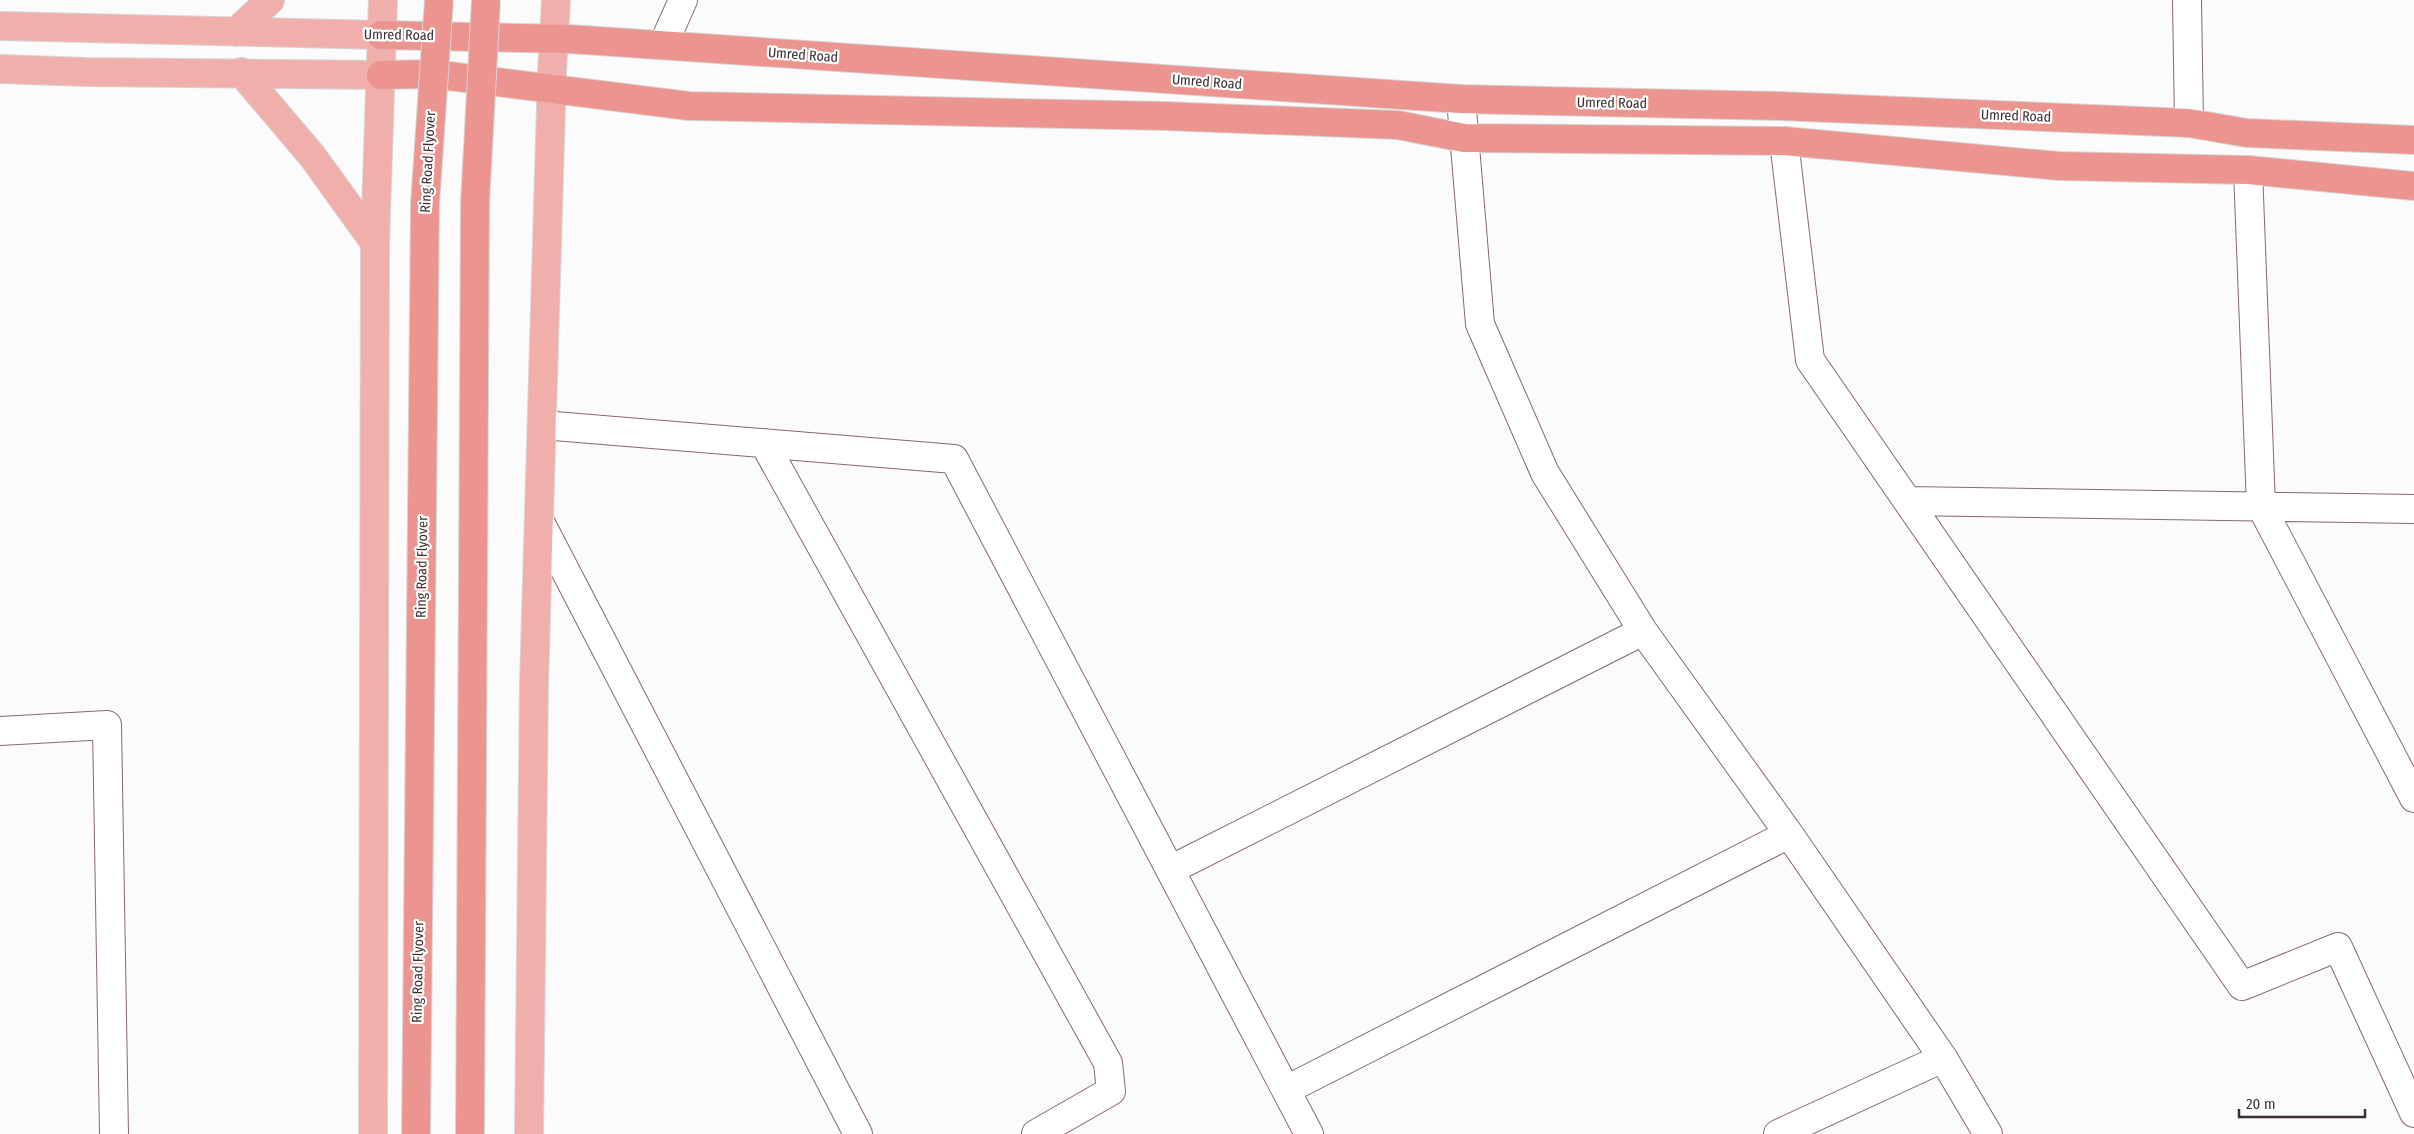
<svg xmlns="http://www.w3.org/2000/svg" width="2414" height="1134" font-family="'Fira Sans Condensed',sans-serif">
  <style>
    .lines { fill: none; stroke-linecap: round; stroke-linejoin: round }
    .minor-casing { stroke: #896966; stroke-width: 30 }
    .primary-casing { stroke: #d8d5d5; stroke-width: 30 }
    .trunk-casing { stroke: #d8d5d5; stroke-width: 30 }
    .minor { stroke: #fff; stroke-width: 28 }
    .primary { stroke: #f1afac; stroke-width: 28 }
    .trunk { stroke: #ec9490; stroke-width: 28 }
    .trunk-bridge-casing { stroke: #d8d5d5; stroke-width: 30; stroke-linecap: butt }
    .trunk-bridge { stroke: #ec9490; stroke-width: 28 }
    .labels { text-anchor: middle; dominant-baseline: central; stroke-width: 4.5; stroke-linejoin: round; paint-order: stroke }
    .street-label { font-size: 14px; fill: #3d2f2e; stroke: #fff }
  </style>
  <rect width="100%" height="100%" fill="#fbfbfb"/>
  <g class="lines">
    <defs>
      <path id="minor" d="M 2187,0 L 2189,123
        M 663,45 L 683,0
        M 1461,99 L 1480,324 L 1545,473 L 1643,631 L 1789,834 L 1943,1058 L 1988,1134
        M 1784,141 L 1810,360 L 2242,986 L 2338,947 L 2414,1113
        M 2248,170 L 2261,506 L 2414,798
        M 542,425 L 954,459 L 1309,1134
        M 764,443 L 1108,1063 L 1111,1091 L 1036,1134
        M 1908,501 L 2414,509
        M 539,520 L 858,1134
        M 0,731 L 107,725 L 114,1134
        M 1170,870 L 1643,631
        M 1286,1090 L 1789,834
        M 1778,1134 L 1943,1058"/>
      <path id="primary" d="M 0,26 L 381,35
        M 236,32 L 270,0
        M 0,69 L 86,72 L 381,75
        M 241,72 L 313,157 L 375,243
        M 373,1134 L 375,243 L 383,0
        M 529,1134 L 534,683 L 552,73 L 556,0"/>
      <path id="trunk" d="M 381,35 L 569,39 L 1461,99 L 1779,106 L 2189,123 L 2247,133 L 2414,140
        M 381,75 L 433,74 L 689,106 L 1164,116 L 1398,125 L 1464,138 L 1784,141 L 2059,166 L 2248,170 L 2414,186
        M 416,1134 L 425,204
        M 470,1134 L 475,203"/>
    </defs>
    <use href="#minor" class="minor-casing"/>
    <use href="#primary" class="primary-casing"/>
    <use href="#trunk" class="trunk-casing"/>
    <use href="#minor" class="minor"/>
    <use href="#primary" class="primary"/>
    <use href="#trunk" class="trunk"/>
    <defs>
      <path id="trunk-bridge" d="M 475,203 L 486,0
        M 425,204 L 439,0"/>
    </defs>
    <use href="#trunk-bridge" class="trunk-bridge-casing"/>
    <use href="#trunk-bridge" class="trunk-bridge"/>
  </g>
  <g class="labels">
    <g class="street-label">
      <text transform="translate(399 35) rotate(1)">Umred Road</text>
      <text transform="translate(803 55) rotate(4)">Umred Road</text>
      <text transform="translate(1207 82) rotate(4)">Umred Road</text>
      <text transform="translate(1612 103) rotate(1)">Umred Road</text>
      <text transform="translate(2016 116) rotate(2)">Umred Road</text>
      <text transform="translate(428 162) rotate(-87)">Ring Road Flyover</text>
      <text transform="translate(422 567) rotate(-89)">Ring Road Flyover</text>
      <text transform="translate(418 972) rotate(-89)">Ring Road Flyover</text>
    </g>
  </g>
  <path d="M2239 1109v8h126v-8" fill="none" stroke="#3d2f2e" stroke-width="2.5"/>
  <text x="2246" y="1109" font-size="15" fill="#3d2f2e" stroke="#ffffff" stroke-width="4" paint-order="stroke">20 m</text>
</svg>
